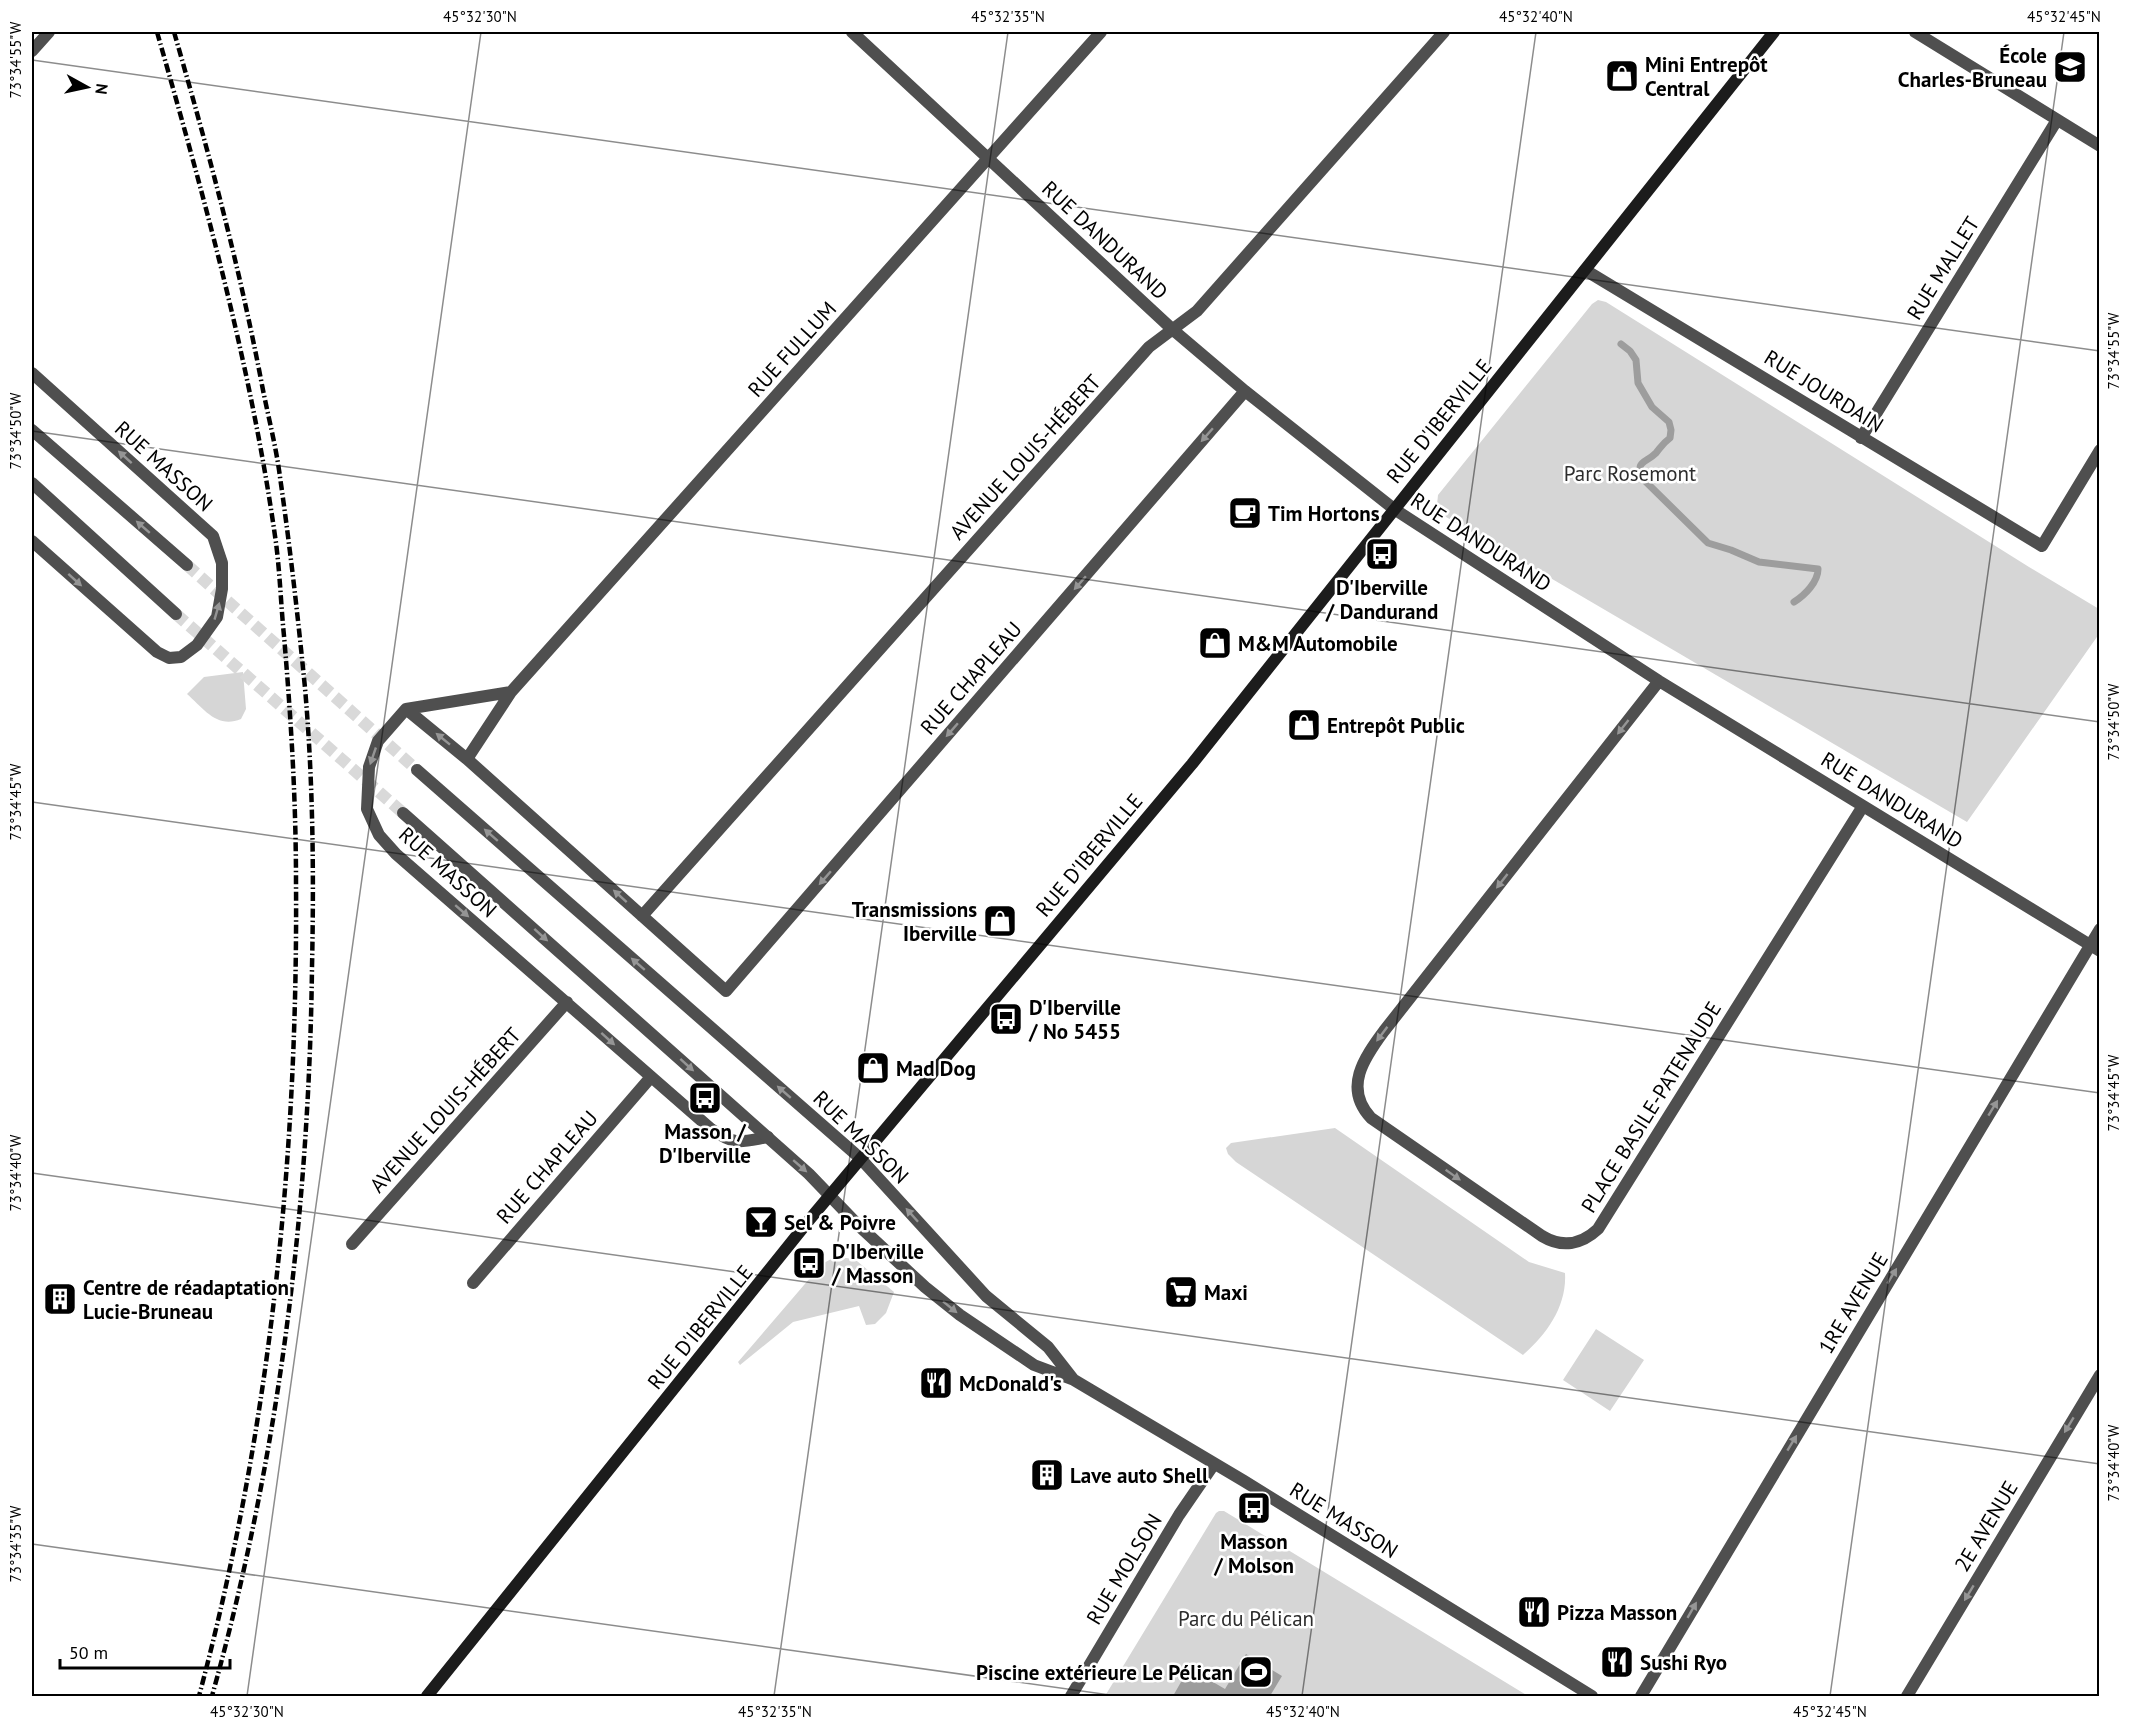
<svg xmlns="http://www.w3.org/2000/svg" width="2131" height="1728" font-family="'PT Sans',sans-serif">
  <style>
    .green { fill: #d6d6d6 }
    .water { fill: #9d9d9d }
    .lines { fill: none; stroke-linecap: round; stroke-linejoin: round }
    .stream { stroke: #9d9d9d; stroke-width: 7 }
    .tertiary-tunnel { stroke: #d9d9d9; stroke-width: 12; stroke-dasharray: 12 6; stroke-linecap: butt }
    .minor { stroke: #4f4f4f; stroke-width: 12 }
    .tertiary { stroke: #4f4f4f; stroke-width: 12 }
    .secondary { stroke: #1c1c1c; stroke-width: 12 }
    .rail { stroke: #000; stroke-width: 4.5; stroke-dasharray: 9 3 1.5 3; stroke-linecap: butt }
    .oneway { fill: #959595 }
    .ticks { fill: none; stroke: #000; stroke-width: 1.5; stroke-opacity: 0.45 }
    .labels { text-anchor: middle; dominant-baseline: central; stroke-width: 5; stroke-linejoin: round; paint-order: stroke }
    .poi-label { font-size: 21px; font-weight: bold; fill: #000; stroke: #fff; text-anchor: start }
    .street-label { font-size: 21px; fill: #000; stroke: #fff }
    .park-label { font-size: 21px; fill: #2d2d2d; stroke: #fff }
    .neatline { fill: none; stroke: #000; stroke-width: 2 }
    .ticks-label { font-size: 15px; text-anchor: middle; fill: #000 }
  </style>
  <rect width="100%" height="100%" fill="#fff"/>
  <path class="green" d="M 1598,300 L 1606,302 L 2029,567 L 2099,609 L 2099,634 L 1967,822 L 1441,514 L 1437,505 L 1438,495 L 1592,304 Z
    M 243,672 L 246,709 L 241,719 C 217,729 204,709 187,694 L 204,677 Z
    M 1335,1128 L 1529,1262 L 1565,1273 C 1567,1306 1547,1334 1523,1355 L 1236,1162 L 1228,1154 L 1226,1148 L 1231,1143 Z
    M 833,1258 L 847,1258 L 857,1261 L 894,1292 L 886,1313 L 875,1324 L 866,1325 L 859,1306 L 793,1322 L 740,1365 L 738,1362 L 822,1264 Z
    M 1596,1329 L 1644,1360 L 1610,1411 L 1563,1380 Z
    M 1219,1511 L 1224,1511 L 1528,1696 L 1105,1696 L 1216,1513 Z"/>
  <path class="water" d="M 1246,1654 L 1282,1676 L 1270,1696 L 1173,1696 L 1189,1668 L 1225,1689 Z"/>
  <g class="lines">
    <path class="stream" d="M 1621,344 L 1630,351 L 1636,360 L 1638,383 L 1652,407 L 1669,422 L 1671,430 L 1670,438 C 1663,443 1661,447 1656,453 C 1645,464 1634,460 1644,480 L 1708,543 L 1731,550 L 1759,562 L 1818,569 C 1818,582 1805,595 1794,602"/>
    <path class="tertiary-tunnel" d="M 187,565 L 417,770
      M 176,614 L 403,813"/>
    <path class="minor" d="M 852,32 L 1172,329 L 1245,391 L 1394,509 L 1659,681 L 2100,951
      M 1915,32 L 2100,146
      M 32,51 L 49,32
      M 1585,270 L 2042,546 L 2100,450
      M 32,373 L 213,536 L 222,563 L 222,589 L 217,617 L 197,645 L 181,657 L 169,658 L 157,652 L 32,541
      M 1861,438 L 2057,120
      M 1659,681 L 1384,1031 C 1364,1058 1343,1088 1371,1118 L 1542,1236 C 1562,1248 1581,1245 1598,1229 L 1863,806
      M 406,709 L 467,759 L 726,991 L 1245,391
      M 406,709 L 378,741 L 369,767 L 367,809 L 379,835 L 396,854 L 711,1129 C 736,1146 740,1142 768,1137
      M 406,709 L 511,692
      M 467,759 L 511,692 L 1101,32
      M 642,916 L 1149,347 L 1197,311 L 1444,32
      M 352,1244 L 567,1002
      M 473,1283 L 651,1077
      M 1071,1696 L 1179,1515 L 1214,1464
      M 1641,1696 L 2100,929
      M 1907,1696 L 2100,1375"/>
    <path class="tertiary" d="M 32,430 L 187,565
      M 32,483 L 176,614
      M 417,770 L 860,1158 L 986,1296 L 1048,1347 L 1073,1379
      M 403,813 L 809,1174 L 857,1224 L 925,1287 L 960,1315 L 1034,1365 L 1074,1380 L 1244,1481 L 1592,1696"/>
    <path class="secondary" d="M 427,1696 L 810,1219 L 1192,764 L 1774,32"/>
    <path class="rail" d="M 157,32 C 205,200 252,370 276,543 C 280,574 281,606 284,636 C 291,718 296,800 296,882 C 298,1156 270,1431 199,1696
      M 174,32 C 208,150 239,264 262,385 C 268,416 276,446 280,477 C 290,547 298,617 305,688 C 313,780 314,874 312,967 C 309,1213 278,1460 212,1696"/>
  </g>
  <defs><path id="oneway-solid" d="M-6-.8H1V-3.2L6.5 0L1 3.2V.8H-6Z" transform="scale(1.5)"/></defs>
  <g class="oneway">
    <use href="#oneway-solid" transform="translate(1207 435) rotate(131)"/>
    <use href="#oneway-solid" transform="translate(125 457) rotate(-138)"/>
    <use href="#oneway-solid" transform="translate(143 527) rotate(-139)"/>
    <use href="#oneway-solid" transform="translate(75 580) rotate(42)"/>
    <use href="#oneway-solid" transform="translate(1080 583) rotate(131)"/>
    <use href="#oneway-solid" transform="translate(217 611) rotate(-74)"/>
    <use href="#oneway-solid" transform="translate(1623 727) rotate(128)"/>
    <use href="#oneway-solid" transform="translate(952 730) rotate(131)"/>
    <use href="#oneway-solid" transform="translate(443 739) rotate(-141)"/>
    <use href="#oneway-solid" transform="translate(373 756) rotate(109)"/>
    <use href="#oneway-solid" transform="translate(491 835) rotate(-139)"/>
    <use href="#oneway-solid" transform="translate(825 878) rotate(131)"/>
    <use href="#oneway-solid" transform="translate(1502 881) rotate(128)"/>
    <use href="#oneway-solid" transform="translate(620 896) rotate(-138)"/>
    <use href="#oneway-solid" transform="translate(462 911) rotate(41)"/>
    <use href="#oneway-solid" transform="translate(541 935) rotate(42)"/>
    <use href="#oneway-solid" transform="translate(638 964) rotate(-139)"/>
    <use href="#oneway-solid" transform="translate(1382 1034) rotate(127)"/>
    <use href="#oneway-solid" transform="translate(608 1039) rotate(42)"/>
    <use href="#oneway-solid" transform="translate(687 1065) rotate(42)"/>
    <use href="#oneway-solid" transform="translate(784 1092) rotate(-139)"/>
    <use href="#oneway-solid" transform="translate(1993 1108) rotate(-59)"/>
    <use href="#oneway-solid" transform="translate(800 1166) rotate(41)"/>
    <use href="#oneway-solid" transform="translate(1453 1175) rotate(35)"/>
    <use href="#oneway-solid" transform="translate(912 1215) rotate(-132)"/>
    <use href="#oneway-solid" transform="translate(1892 1276) rotate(-59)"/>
    <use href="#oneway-solid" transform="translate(950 1307) rotate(39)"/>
    <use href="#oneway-solid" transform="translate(2069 1425) rotate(121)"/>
    <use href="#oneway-solid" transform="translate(1792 1443) rotate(-59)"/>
    <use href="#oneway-solid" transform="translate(1969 1593) rotate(121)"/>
    <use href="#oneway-solid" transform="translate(1692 1610) rotate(-60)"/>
  </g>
  <path class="ticks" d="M 32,60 L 2100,351M 32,431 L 2100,722M 32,802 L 2100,1093M 32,1173 L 2100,1464M 32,1544 L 1117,1696M 247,1696 L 481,32M 774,1696 L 1008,32M 1302,1696 L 1536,32M 1830,1696 L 2064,32"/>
  <defs>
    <symbol id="school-square" viewBox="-11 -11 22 22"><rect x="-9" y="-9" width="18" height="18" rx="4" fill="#000" stroke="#fff"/><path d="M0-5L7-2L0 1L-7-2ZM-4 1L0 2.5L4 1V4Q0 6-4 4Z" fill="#fff"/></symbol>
    <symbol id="shop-square" viewBox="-11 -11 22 22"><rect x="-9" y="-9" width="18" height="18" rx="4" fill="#000" stroke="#fff"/><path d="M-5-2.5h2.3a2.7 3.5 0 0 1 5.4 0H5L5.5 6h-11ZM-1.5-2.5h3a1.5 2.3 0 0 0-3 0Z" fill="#fff"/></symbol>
    <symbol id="cafe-square" viewBox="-11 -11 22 22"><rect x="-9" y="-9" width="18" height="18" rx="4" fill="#000" stroke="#fff"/><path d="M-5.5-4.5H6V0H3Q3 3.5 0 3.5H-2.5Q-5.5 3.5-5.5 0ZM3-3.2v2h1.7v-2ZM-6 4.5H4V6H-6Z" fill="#fff"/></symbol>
    <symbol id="bus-square" viewBox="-11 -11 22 22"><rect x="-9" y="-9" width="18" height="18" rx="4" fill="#000" stroke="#fff"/><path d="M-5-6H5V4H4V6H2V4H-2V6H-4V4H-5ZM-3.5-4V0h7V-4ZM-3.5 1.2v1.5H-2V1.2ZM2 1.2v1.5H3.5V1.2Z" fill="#fff"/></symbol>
    <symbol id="bar-square" viewBox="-11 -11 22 22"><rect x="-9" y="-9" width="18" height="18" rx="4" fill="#000" stroke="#fff"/><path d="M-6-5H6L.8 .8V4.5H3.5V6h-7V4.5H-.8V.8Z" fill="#fff"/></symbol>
    <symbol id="supermarket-square" viewBox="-11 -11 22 22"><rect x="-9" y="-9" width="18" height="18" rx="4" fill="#000" stroke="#fff"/><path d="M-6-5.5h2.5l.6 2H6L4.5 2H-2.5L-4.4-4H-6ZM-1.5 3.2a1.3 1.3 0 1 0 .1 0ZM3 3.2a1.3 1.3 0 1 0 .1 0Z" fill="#fff"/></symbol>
    <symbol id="building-square" viewBox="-11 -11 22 22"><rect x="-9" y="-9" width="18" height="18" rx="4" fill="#000" stroke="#fff"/><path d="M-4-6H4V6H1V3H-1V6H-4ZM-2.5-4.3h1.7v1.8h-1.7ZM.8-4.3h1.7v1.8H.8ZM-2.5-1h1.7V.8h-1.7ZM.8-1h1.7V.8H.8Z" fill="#fff"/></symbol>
    <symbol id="restaurant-square" viewBox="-11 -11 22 22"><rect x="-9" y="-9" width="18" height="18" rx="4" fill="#000" stroke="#fff"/><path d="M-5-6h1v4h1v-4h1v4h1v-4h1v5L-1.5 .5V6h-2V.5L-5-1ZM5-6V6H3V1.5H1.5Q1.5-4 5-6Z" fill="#fff"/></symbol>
    <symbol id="stadium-square" viewBox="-11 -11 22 22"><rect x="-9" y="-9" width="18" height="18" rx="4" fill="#000" stroke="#fff"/><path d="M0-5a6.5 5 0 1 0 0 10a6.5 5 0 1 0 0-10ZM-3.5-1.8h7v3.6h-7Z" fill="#fff"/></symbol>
  </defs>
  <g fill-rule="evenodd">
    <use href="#school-square" x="2051" y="48" width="38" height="38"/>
    <use href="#shop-square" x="1603" y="57" width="38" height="38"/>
    <use href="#cafe-square" x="1226" y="494" width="38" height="38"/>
    <use href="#bus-square" x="1363" y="535" width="38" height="38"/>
    <use href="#shop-square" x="1196" y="624" width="38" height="38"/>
    <use href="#shop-square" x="1285" y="706" width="38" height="38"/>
    <use href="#shop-square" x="981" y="902" width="38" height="38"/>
    <use href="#bus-square" x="987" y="1000" width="38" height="38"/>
    <use href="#shop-square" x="854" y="1049" width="38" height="38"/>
    <use href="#bus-square" x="686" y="1079" width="38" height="38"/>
    <use href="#bar-square" x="742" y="1203" width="38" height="38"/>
    <use href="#bus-square" x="790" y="1244" width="38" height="38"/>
    <use href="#supermarket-square" x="1162" y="1273" width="38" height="38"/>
    <use href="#building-square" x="41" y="1280" width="38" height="38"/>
    <use href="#restaurant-square" x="917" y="1364" width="38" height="38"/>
    <use href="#building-square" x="1028" y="1456" width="38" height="38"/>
    <use href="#bus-square" x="1235" y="1489" width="38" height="38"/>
    <use href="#restaurant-square" x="1515" y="1593" width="38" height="38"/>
    <use href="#restaurant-square" x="1598" y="1643" width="38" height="38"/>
    <use href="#stadium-square" x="1237" y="1653" width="38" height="38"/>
  </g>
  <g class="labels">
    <g class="poi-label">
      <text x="2047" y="55" text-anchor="end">École<tspan x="2047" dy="24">Charles-Bruneau</tspan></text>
      <text x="1645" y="64">Mini Entrepôt<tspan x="1645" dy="24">Central</tspan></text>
      <text x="1268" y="513">Tim Hortons</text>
      <text x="1382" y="587" text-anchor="middle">D'Iberville<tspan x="1382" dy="24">/ Dandurand</tspan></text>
      <text x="1238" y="643">M&amp;M Automobile</text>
      <text x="1327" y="725">Entrepôt Public</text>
      <text x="977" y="909" text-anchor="end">Transmissions<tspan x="977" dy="24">Iberville</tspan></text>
      <text x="1029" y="1007">D'Iberville<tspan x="1029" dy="24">/ No 5455</tspan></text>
      <text x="896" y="1068">Mad Dog</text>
      <text x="705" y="1131" text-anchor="middle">Masson /<tspan x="705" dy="24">D'Iberville</tspan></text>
      <text x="784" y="1222">Sel &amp; Poivre</text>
      <text x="832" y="1251">D'Iberville<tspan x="832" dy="24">/ Masson</tspan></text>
      <text x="83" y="1287">Centre de réadaptation<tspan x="83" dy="24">Lucie-Bruneau</tspan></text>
      <text x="1204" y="1292">Maxi</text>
      <text x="959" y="1383">McDonald's</text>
      <text x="1070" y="1475">Lave auto Shell</text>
      <text x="1254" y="1541" text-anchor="middle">Masson<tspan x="1254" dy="24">/ Molson</tspan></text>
      <text x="1557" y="1612">Pizza Masson</text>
      <text x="1640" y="1662">Sushi Ryo</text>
      <text x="1233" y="1672" text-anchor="end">Piscine extérieure Le Pélican</text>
    </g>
    <g class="street-label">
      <text transform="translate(1105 240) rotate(43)">RUE DANDURAND</text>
      <text transform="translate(1943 268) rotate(-58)">RUE MALLET</text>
      <text transform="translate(792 349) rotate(-48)">RUE FULLUM</text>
      <text transform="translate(1824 391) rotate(32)">RUE JOURDAIN</text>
      <text transform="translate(1439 421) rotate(-51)">RUE D'IBERVILLE</text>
      <text transform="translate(1025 457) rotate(-48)">AVENUE LOUIS-HÉBERT</text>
      <text transform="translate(164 466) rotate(42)">RUE MASSON</text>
      <text transform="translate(1481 542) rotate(33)">RUE DANDURAND</text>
      <text transform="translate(971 678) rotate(-49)">RUE CHAPLEAU</text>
      <text transform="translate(1892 800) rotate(32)">RUE DANDURAND</text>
      <text transform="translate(1089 855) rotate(-50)">RUE D'IBERVILLE</text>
      <text transform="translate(448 872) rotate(42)">RUE MASSON</text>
      <text transform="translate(1651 1107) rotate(-58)">PLACE BASILE-PATENAUDE</text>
      <text transform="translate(445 1110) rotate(-48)">AVENUE LOUIS-HÉBERT</text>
      <text transform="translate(861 1137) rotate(44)">RUE MASSON</text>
      <text transform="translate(547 1167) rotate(-49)">RUE CHAPLEAU</text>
      <text transform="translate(1853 1303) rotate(-59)">1RE AVENUE</text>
      <text transform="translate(700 1327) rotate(-51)">RUE D'IBERVILLE</text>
      <text transform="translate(1344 1520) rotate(32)">RUE MASSON</text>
      <text transform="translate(1986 1526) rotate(-59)">2E AVENUE</text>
      <text transform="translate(1124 1569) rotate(-59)">RUE MOLSON</text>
    </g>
    <g class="park-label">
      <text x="1630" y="473">Parc Rosemont</text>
      <text x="1246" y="1618">Parc du Pélican</text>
    </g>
  </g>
  <rect width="2131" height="1728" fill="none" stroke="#ffffff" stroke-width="66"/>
  <g transform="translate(87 87) rotate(98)" stroke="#ffffff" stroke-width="4.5" paint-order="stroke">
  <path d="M0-4.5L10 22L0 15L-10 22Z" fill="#000000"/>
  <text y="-9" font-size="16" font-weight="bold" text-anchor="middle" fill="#000000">N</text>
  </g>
  <path d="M60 1659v9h170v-9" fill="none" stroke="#000000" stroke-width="3"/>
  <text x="69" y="1659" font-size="18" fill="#000000" stroke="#ffffff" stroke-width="4.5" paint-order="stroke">50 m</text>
  <rect x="33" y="33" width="2065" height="1662" class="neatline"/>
  <g class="ticks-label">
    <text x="480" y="22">45°32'30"N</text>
    <text x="1008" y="22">45°32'35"N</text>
    <text x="1536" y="22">45°32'40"N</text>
    <text x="2064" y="22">45°32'45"N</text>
    <text transform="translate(16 60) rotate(-90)" y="5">73°34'55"W</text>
    <text transform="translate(2114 351) rotate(-90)" y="5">73°34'55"W</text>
    <text transform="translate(16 431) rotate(-90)" y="5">73°34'50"W</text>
    <text transform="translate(2114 722) rotate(-90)" y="5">73°34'50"W</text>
    <text transform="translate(16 802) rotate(-90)" y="5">73°34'45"W</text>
    <text transform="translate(2114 1093) rotate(-90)" y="5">73°34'45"W</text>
    <text transform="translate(16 1173) rotate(-90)" y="5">73°34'40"W</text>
    <text transform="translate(2114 1463) rotate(-90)" y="5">73°34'40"W</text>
    <text transform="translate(16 1544) rotate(-90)" y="5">73°34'35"W</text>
    <text x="247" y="1717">45°32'30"N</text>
    <text x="775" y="1717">45°32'35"N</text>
    <text x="1303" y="1717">45°32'40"N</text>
    <text x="1830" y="1717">45°32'45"N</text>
  </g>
</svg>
